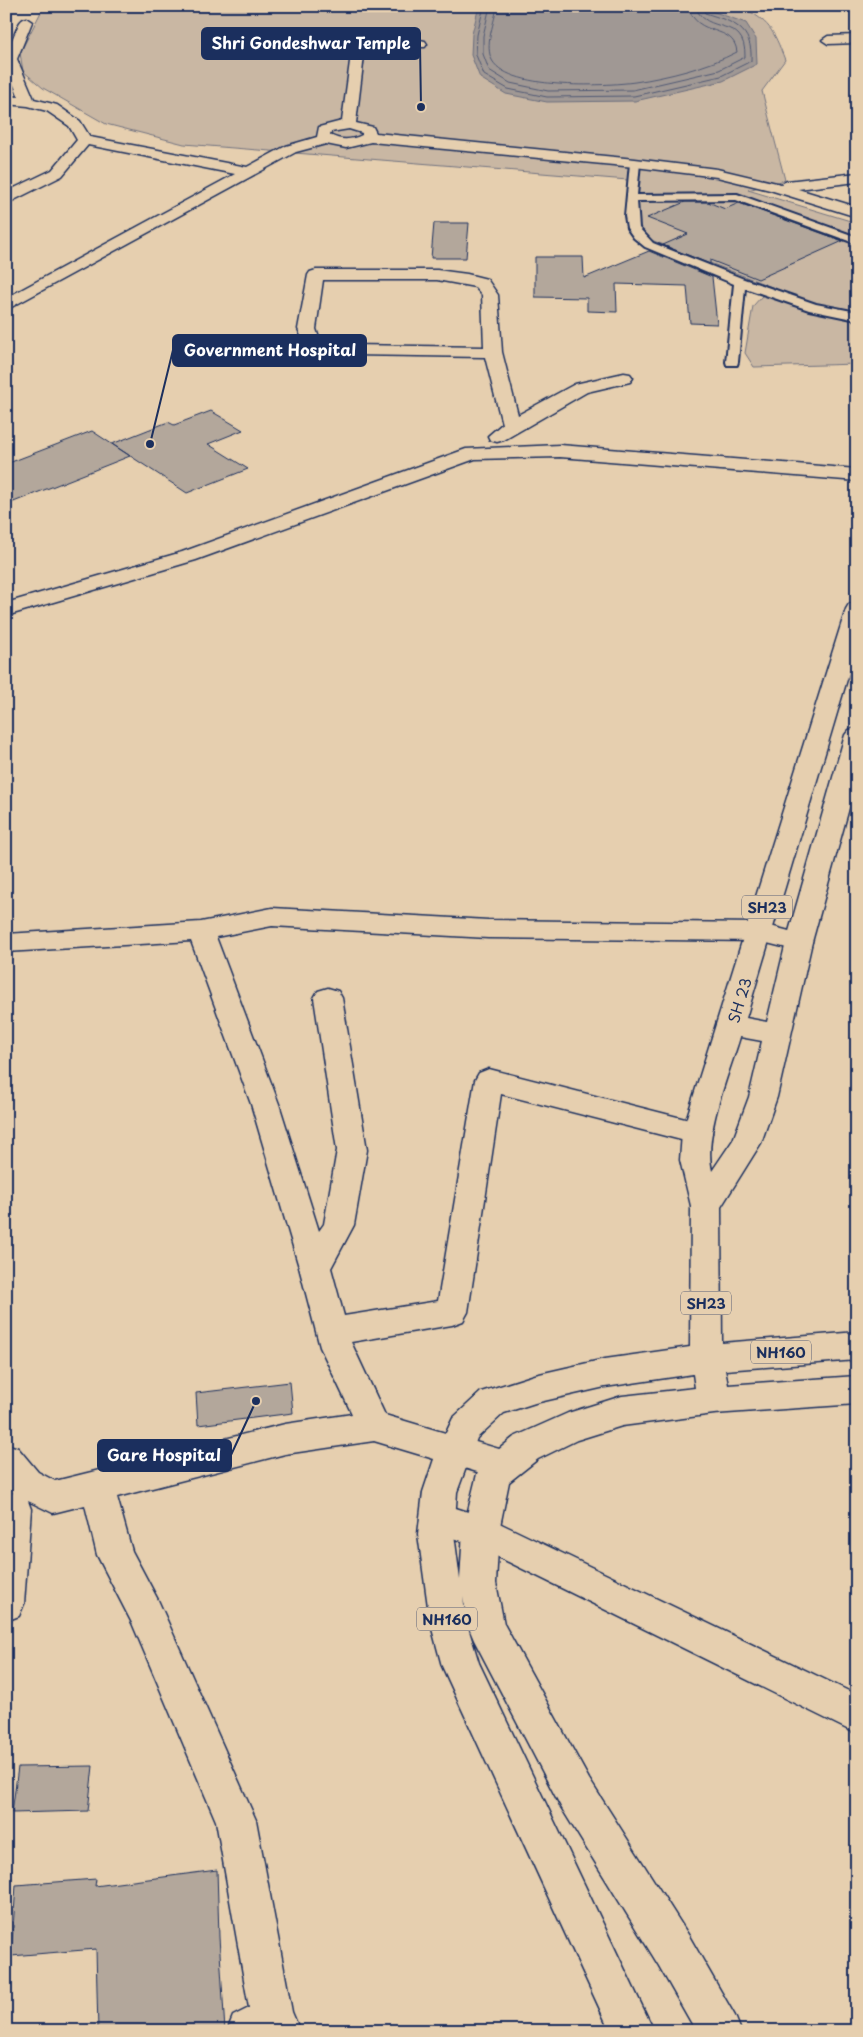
<svg xmlns="http://www.w3.org/2000/svg" width="863" height="2037" font-family="'Playpen Sans',sans-serif">
  <style>
    .green { fill: #c9b7a3; stroke: #727380 }
    .water { fill: #a09894; stroke: #6b6e7e }
    .lines { fill: none; stroke-linecap: round; stroke-linejoin: round }
    .shore { stroke: #505974; stroke-width: 1 }
    .building { fill: #b3a79b; stroke: #1b2f5e }
    .service-casing { stroke: #1b2f5e; stroke-width: 4 }
    .minor-casing { stroke: #1b2f5e; stroke-width: 3 }
    .primary-casing { stroke: #1b2f5e; stroke-width: 3 }
    .service { fill: #e6cfaf; fill-rule: evenodd }
    .minor { fill: #e6cfaf; fill-rule: evenodd }
    .primary { fill: #e6cfaf; fill-rule: evenodd }
    .labels { text-anchor: middle; dominant-baseline: central; stroke-width: 4; stroke-linejoin: round; paint-order: stroke }
    .shield { fill: #e6cfaf; stroke: #585f76; stroke-width: 1 }
    .shield-label { font-size: 14px; font-weight: bold; fill: #1b2f5e }
    .street-label { font-size: 15px; fill: #1b2f5e; stroke: #e6cfaf }
    .leader { fill: none; stroke: #1b2f5e; stroke-width: 2 }
    .callout-dot { fill: #1b2f5e; stroke: #e6cfaf; stroke-width: 2 }
    .callout { fill: #1b2f5e; stroke: #1b2f5e; stroke-width: 2 }
    .callout-label { font-size: 16px; text-anchor: middle; font-weight: bold; fill: #fff }
  </style>
  <rect width="100%" height="100%" fill="#e6cfaf"/>
  <filter id="ink" filterUnits="userSpaceOnUse"><feTurbulence type="fractalNoise" baseFrequency=".02" numOctaves="2"/><feDisplacementMap in="SourceGraphic" scale="10" xChannelSelector="R" yChannelSelector="G"/><feConvolveMatrix kernelMatrix="1 2 1 2 8 2 1 2 1" color-interpolation-filters="sRGB"/></filter>
  <g filter="url(#ink)">
    <path class="green" d="M 44,6 L 740,6 C 770,22 773,29 785,60 L 762,91 L 785,180 L 748,190 L 857,223 L 857,364 L 754,367 L 745,353 L 753,306 L 762,296 L 777,289 L 651,240 L 635,224 L 640,181 L 184,144 L 106,124 L 43,88 L 23,71 L 20,53 Z"/>
    <path class="water" d="M 479,6 L 697,6 L 746,23 L 756,39 L 757,64 L 723,81 L 635,101 L 547,102 L 506,94 L 480,78 L 471,55 L 472,34 Z"/>
    <g class="lines">
      <path class="shore" d="M 484,6 L 477,35 L 476,55 L 484,75 L 508,89 L 547,97 L 634,96 L 721,76 L 751,61 C 753,27 733,22 705,13 L 702,6
        M 490,6 L 483,36 L 483,54 L 489,70 L 510,83 L 548,91 L 633,90 L 719,70 L 745,57 C 746,14 706,37 695,6
        M 497,6 C 495,22 485,42 491,58 C 504,91 606,86 635,82 C 668,77 708,67 737,52 C 734,23 696,39 688,6"/>
    </g>
    <path class="building" d="M 685,202 L 708,202 L 725,209 L 739,203 L 843,241 L 758,279 L 710,260 L 710,264 L 663,245 L 688,234 L 647,218 Z
      M 434,223 L 469,223 L 466,258 L 431,258 Z
      M 649,251 L 712,277 L 717,324 L 690,323 L 687,286 L 616,284 L 617,312 L 587,311 L 587,298 L 535,297 L 535,257 L 583,257 L 584,278 Z
      M 211,411 L 243,430 L 208,444 L 248,469 L 187,493 L 112,444 L 168,422 L 174,425 Z
      M 92,431 L 130,456 L 6,505 L 6,464 Z
      M 290,1382 L 293,1413 L 198,1425 L 196,1393 Z
      M 93,1766 L 88,1811 L 12,1813 L 18,1767 Z
      M 217,1870 L 219,1937 L 225,2031 L 98,2031 L 96,1949 L 11,1956 L 16,1885 L 96,1879 L 95,1886 Z"/>
    <g class="lines">
      <defs>
        <path id="service" d="M 635,160 L 640,163 L 637,195 L 737,194 L 857,237 L 857,244 L 736,200 L 637,201 L 639,228 L 653,243 L 744,279 L 816,304 L 857,312 L 857,320 L 809,310 L 745,288 L 738,362 L 737,365 L 727,365 L 726,362 L 734,284 L 645,247 L 634,238 L 627,228 L 625,216 L 630,163 Z"/>
        <path id="minor" d="M 26,18 L 32,22 L 17,59 L 34,99 L 57,105 L 80,121 L 90,137 L 247,167 L 286,146 L 317,137 L 319,127 L 342,121 L 352,47 L 271,46 L 266,45 L 264,42 L 266,39 L 420,40 L 425,41 L 427,44 L 425,47 L 365,47 L 356,123 L 373,127 L 376,133 L 635,159 L 717,169 L 781,184 L 787,181 L 857,173 L 857,182 L 798,189 L 857,207 L 857,217 L 770,190 L 717,177 L 635,167 L 371,142 L 346,148 L 326,144 L 296,152 L 6,310 L 6,298 L 235,174 L 88,145 L 62,176 L 6,204 L 6,192 L 52,170 L 77,140 L 69,126 L 47,111 L 28,106 L 6,104 L 6,96 L 19,97 C 7,67 1,64 15,33 C 18,27 19,20 26,18 ZM 349,129 L 362,133 L 362,135 C 352,140 341,141 330,135 L 331,132 Z
          M 857,35 L 857,43 L 828,44 L 822,40 L 828,36 Z
          M 316,270 L 437,270 L 467,274 L 487,279 L 498,295 L 502,352 L 518,415 L 575,384 L 624,373 L 630,374 L 633,378 L 630,382 L 587,392 L 504,440 L 497,442 L 490,440 L 488,436 L 502,424 L 485,357 L 351,355 L 321,351 L 305,345 L 298,329 L 308,275 L 310,272 ZM 323,280 L 437,280 L 475,287 L 482,295 L 484,347 L 351,345 L 325,341 L 319,338 L 316,329 Z
          M 560,445 L 857,469 L 857,481 L 560,457 L 475,459 L 196,560 L 6,616 L 6,603 L 182,552 L 466,449 Z
          M 272,908 L 488,920 L 759,923 L 808,936 L 812,942 L 808,948 L 799,951 L 759,941 L 488,938 L 272,926 L 216,937 L 279,1104 L 319,1231 L 324,1224 L 337,1150 L 314,998 L 318,991 L 328,988 L 338,991 L 342,998 L 367,1150 L 354,1225 L 331,1268 L 344,1316 L 438,1301 L 475,1080 L 479,1073 L 489,1069 L 697,1122 L 707,1125 L 712,1133 L 707,1141 L 697,1144 L 501,1094 L 468,1312 L 463,1321 L 452,1325 L 351,1342 L 385,1415 L 516,1454 L 521,1465 L 516,1476 L 504,1480 L 374,1441 L 285,1454 L 117,1497 L 132,1551 L 158,1600 L 256,1820 L 292,2012 L 300,2031 L 227,2031 L 233,2016 L 249,2008 L 216,1821 L 132,1623 L 97,1555 L 85,1505 L 53,1513 L 28,1501 L 31,1509 L 24,1604 L 19,1616 L 6,1621 L 6,1496 L 13,1493 L 6,1485 L 6,1444 L 18,1448 L 38,1472 L 55,1481 L 285,1424 L 352,1414 L 320,1347 L 299,1267 L 251,1104 L 191,941 L 6,952 L 6,934 L 201,922 Z
          M 437,1502 L 493,1520 L 857,1695 L 857,1734 L 474,1545 L 425,1529 L 420,1518 L 425,1507 Z"/>
        <path id="primary" d="M 857,603 L 857,646 L 746,1018 L 767,1022 L 786,942 L 845,735 L 849,730 L 857,728 L 857,779 L 812,942 L 777,1097 L 761,1143 L 721,1207 L 722,1343 L 857,1332 L 857,1360 L 725,1370 L 728,1385 L 857,1376 L 857,1404 L 714,1414 L 622,1426 L 577,1440 L 538,1459 L 509,1482 L 499,1531 L 496,1583 L 504,1624 L 589,1779 L 689,1936 L 735,2016 L 741,2031 L 696,2031 L 659,1966 L 561,1807 L 474,1640 L 469,1628 L 463,1596 L 466,1621 L 479,1663 L 654,2031 L 610,2031 L 442,1666 L 430,1621 L 418,1534 L 423,1492 L 435,1456 L 453,1418 L 481,1392 L 535,1375 L 605,1359 L 690,1347 L 691,1206 L 680,1160 L 682,1133 L 846,609 L 849,604 ZM 740,1037 L 762,1041 L 749,1097 L 733,1140 L 712,1171 C 703,1134 729,1074 740,1037 ZM 693,1374 L 695,1388 L 622,1396 L 568,1413 L 514,1437 L 482,1463 L 477,1474 L 463,1531 L 460,1580 L 454,1534 L 457,1492 L 477,1438 L 504,1413 L 535,1403 L 605,1387 Z"/>
      </defs>
      <use href="#service" class="service-casing"/>
      <use href="#minor" class="minor-casing"/>
      <use href="#primary" class="primary-casing"/>
      <use href="#service" class="service"/>
      <use href="#minor" class="minor"/>
      <use href="#primary" class="primary"/>
    </g>
  </g>
  <g class="labels">
    <g class="shield">
      <rect x="742" y="895.5" width="50" height="23" rx="4"/>
      <rect x="681" y="1291.5" width="50" height="23" rx="4"/>
      <rect x="751" y="1340.5" width="60" height="23" rx="4"/>
      <rect x="417" y="1607.5" width="60" height="23" rx="4"/>
    </g>
    <g class="shield-label">
      <text x="767" y="907">SH23</text>
      <text x="706" y="1303">SH23</text>
      <text x="781" y="1352">NH160</text>
      <text x="447" y="1619">NH160</text>
    </g>
    <g class="street-label">
      <text transform="translate(739 1000) rotate(-73)">SH 23</text>
    </g>
  </g>
  <path class="leader" d="M421 107L420 44M150 444L173 350M256 1401L231 1455"/>
  <g class="callout-dot">
    <circle cx="421" cy="107" r="5"/>
    <circle cx="150" cy="444" r="5"/>
    <circle cx="256" cy="1401" r="5"/>
  </g>
  <g class="callout">
    <rect x="202" y="28" width="218" height="31" rx="5"/>
    <rect x="173" y="335" width="193" height="31" rx="5"/>
    <rect x="98" y="1440" width="133" height="31" rx="5"/>
  </g>
  <g class="callout-label">
    <text x="311" y="49">Shri Gondeshwar Temple</text>
    <text x="270" y="356">Government Hospital</text>
    <text x="164" y="1461">Gare Hospital</text>
  </g>
  <rect width="863" height="2037" fill="none" stroke="#e6cfaf" stroke-width="25"/>
  <rect x="12" y="12" width="838" height="2012" fill="none" stroke="#1b2f5e" stroke-width="2" filter="url(#ink)"/>
</svg>
